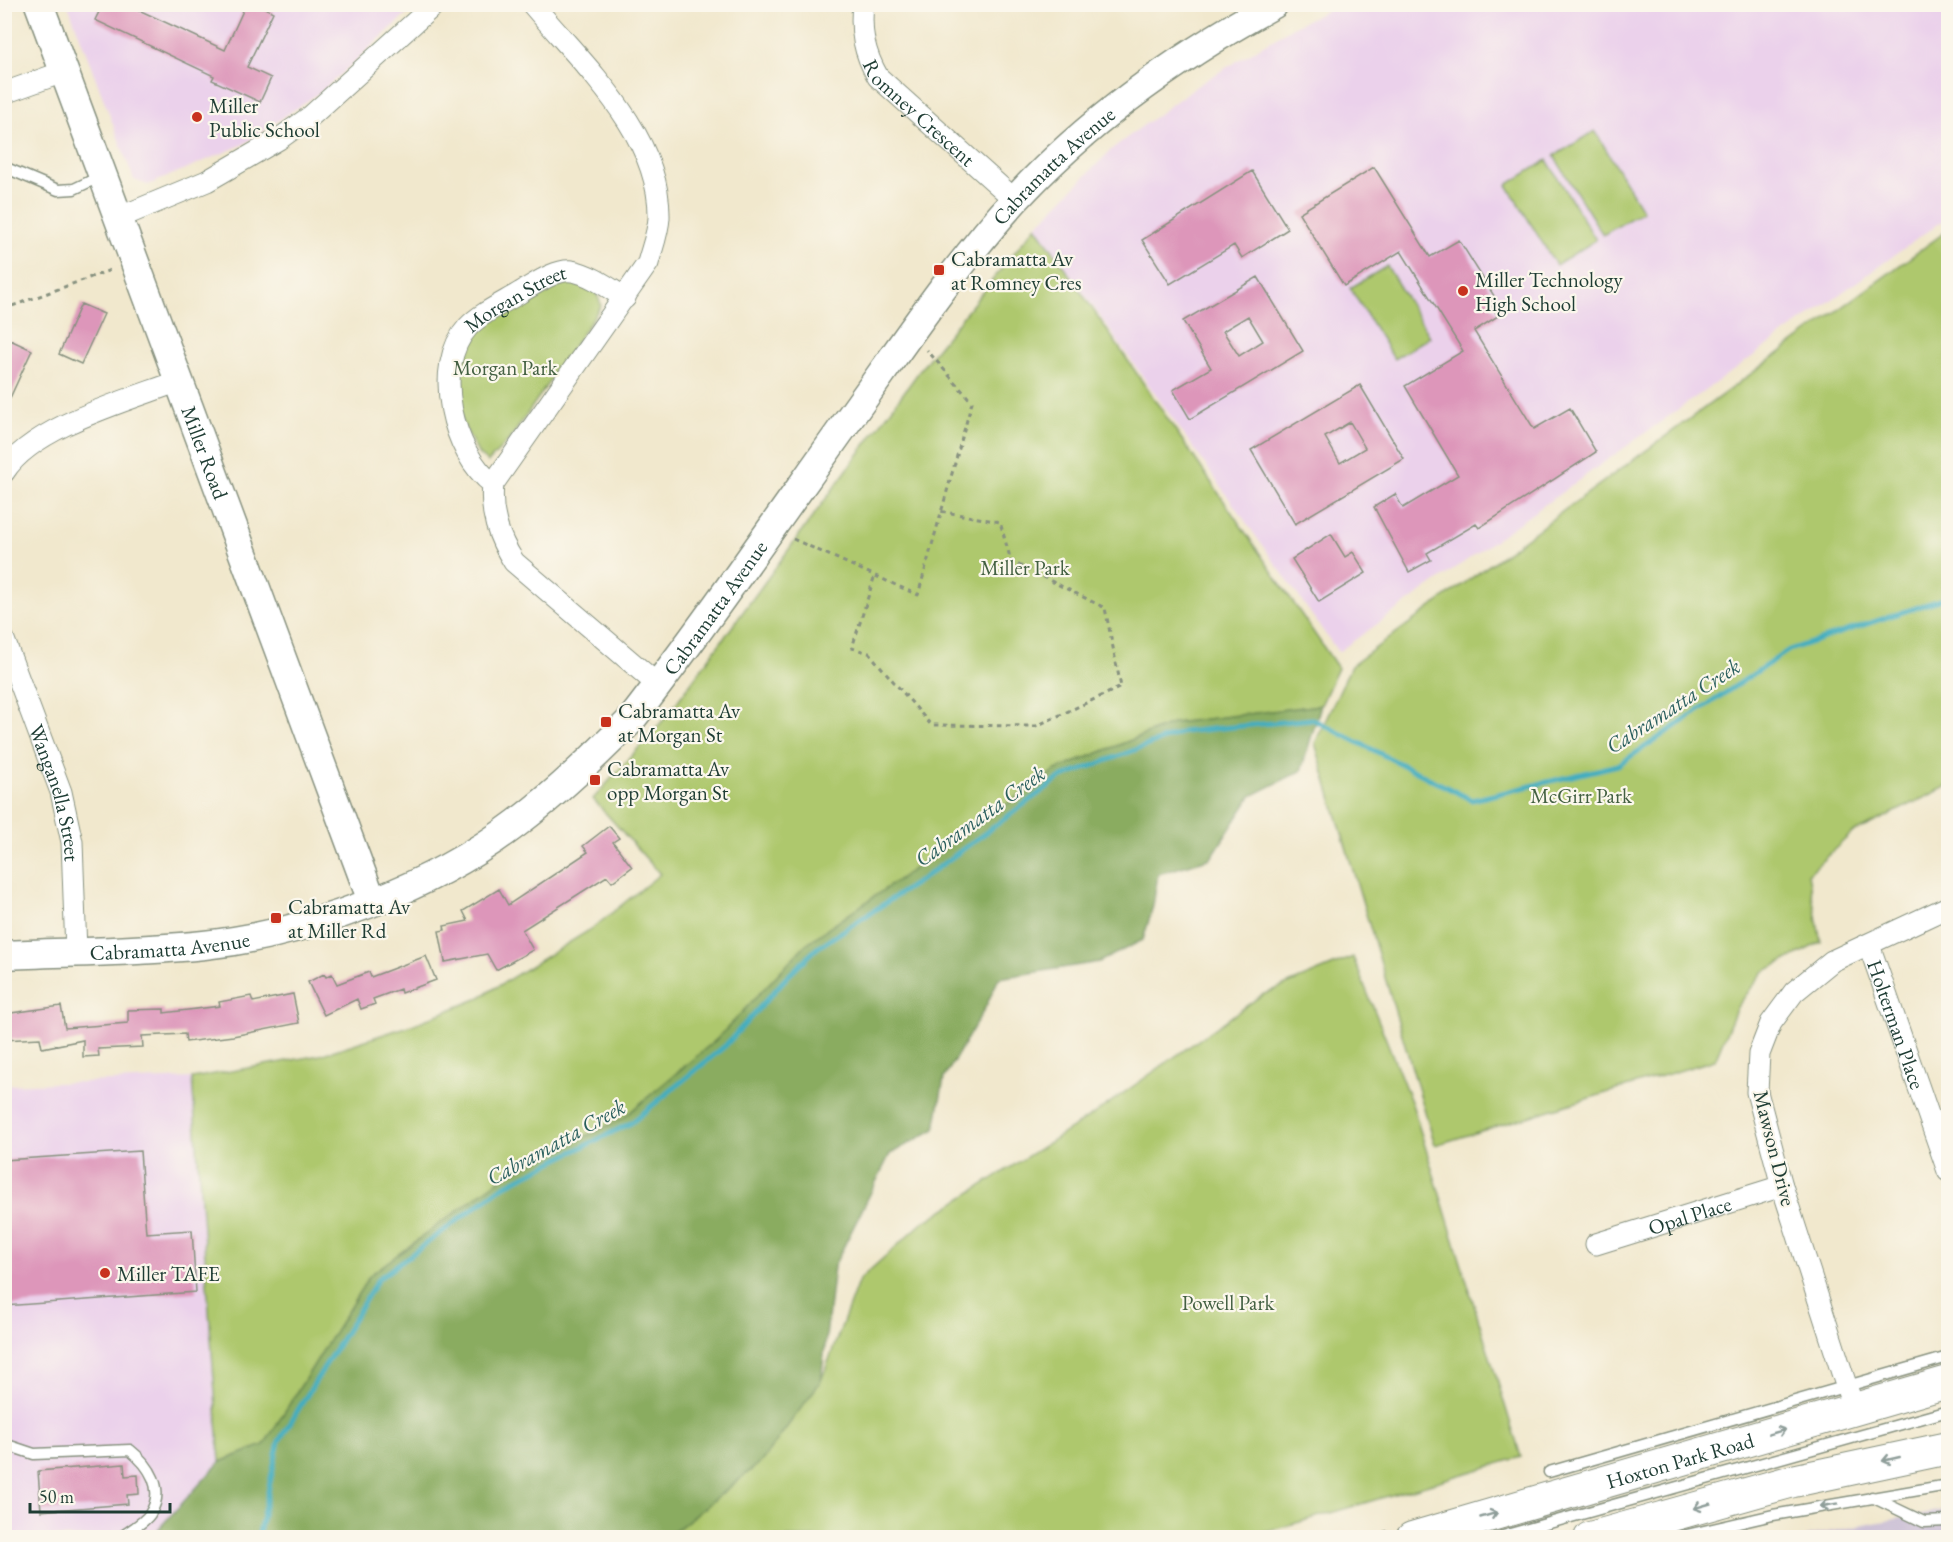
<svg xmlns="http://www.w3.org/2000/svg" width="1953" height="1542" font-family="'EB Garamond',serif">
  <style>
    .built { fill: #ebd1eb }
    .industrial { fill: #cbbfd5 }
    .green { fill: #aec86d; stroke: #668250; stroke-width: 1.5 }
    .forest { fill: #8aac60; stroke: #54744a; stroke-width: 1.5 }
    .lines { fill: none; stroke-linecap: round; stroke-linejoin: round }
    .stream { stroke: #42adc0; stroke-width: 5 }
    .building { fill: #dd96ba; fill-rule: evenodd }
    .lane-casing { stroke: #889280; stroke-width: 13 }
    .street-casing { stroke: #889280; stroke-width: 23 }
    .secondary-casing { stroke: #889280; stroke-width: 31 }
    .primary-casing { stroke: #889280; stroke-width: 34 }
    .path { stroke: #889280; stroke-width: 3; stroke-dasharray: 4.5 4.5; stroke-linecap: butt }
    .lane { stroke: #fff; stroke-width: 10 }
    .street { stroke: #fff; stroke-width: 21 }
    .secondary { stroke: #fff; stroke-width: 28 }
    .primary { stroke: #fff; stroke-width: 32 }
    .oneway { stroke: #8f9e9a }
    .poi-dot { fill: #c8321e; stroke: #fbf7ec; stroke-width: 2 }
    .labels { text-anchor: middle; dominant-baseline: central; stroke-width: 4.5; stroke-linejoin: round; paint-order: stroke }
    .poi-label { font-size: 21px; fill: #1f3d34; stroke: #fbf7ec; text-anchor: start }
    .street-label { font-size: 21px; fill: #1f3d34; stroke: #fbf7ec }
    .park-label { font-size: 21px; fill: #436042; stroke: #fbf7ec }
    .water-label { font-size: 22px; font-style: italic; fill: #2a5f5e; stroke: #fbf7ec }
  </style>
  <rect width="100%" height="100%" fill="#fbf7ec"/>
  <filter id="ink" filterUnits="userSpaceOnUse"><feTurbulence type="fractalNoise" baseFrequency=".0167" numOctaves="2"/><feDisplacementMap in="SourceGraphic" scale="12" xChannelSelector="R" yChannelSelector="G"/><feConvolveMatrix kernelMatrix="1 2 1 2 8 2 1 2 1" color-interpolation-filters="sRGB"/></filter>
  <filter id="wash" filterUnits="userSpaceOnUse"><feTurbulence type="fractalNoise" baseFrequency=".008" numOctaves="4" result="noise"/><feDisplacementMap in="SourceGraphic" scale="24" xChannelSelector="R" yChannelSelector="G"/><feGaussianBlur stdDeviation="1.35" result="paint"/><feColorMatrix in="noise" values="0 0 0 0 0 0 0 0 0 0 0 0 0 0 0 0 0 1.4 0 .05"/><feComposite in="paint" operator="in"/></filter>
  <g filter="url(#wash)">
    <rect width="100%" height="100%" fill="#f1e8cd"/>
    <path class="built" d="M 68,5 L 417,5 L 323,90 L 244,144 L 148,185 L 134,180 Z
      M 1339,5 L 1948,5 L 1948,217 L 1338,652 L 1036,226 L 1113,148 L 1195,87 L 1296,25 Z
      M 192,1078 L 220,1462 L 151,1537 L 5,1537 L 4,1085 Z"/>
    <path class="industrial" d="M 1948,1509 L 1948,1537 L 1803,1538 L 1807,1536 Z"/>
    <path class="green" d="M 1595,131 L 1643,211 L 1603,235 L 1554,156 Z
      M 1547,160 L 1596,240 L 1556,265 L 1507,185 Z
      M 1036,226 L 1338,668 L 1321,705 L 1174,723 L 1056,770 L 806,944 L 717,1039 L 623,1118 L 505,1176 L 370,1275 L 264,1445 L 220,1462 L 192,1078 L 320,1055 L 412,1025 L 477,999 L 593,928 L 660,874 L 593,799 L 666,717 L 926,362 Z
      M 1948,230 L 1948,786 L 1852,833 L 1808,874 L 1821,942 L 1763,972 L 1737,1007 L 1715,1060 L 1435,1145 L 1315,743 L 1351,666 Z
      M 1387,266 L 1430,337 L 1394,359 L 1350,288 Z
      M 561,279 C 580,279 597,285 601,306 L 510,439 L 488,462 L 479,455 L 463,424 L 454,383 L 468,340 L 482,326 Z
      M 1353,957 L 1412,1104 L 1521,1457 L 1249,1537 L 657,1538 L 675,1531 L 761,1462 L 821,1381 L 859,1280 L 921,1224 L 1091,1116 L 1262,995 Z"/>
    <path class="forest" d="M 1321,705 L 1301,771 L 1251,796 L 1211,858 L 1158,874 L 1153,906 L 1143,940 L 1099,962 L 999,978 L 985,1008 L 944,1078 L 935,1129 L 890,1154 L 834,1266 L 821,1381 L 761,1462 L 675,1531 L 657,1538 L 151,1537 L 220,1462 L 264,1445 L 370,1275 L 505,1176 L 623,1118 L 717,1039 L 806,944 L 1056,770 L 1174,723 Z"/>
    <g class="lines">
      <path class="stream" d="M 258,1538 L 279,1441 L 378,1279 L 504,1186 L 631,1123 L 725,1046 L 786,978 L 817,948 L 925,877 L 1060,778 L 1183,732 L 1312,719 L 1472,800 L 1618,765 L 1789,650 L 1948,597"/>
    </g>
    <g id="blocks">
      <path class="building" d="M 103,4 L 126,4 L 225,50 L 246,4 L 257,4 L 273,12 L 247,67 L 271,78 L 260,102 L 212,80 L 214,76 L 95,20 Z
        M 1374,167 L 1430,257 L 1459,240 L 1496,299 L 1490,303 L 1498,316 L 1474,331 L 1534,429 L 1570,408 L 1596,452 L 1479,528 L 1476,524 L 1427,553 L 1431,560 L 1409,572 L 1374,507 L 1395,494 L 1403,508 L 1458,475 L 1405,386 L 1463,351 L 1401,251 L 1344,286 L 1299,213 Z
        M 1252,171 L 1288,229 L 1242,258 L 1234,245 L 1170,284 L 1142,240 Z
        M 1258,277 L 1303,351 L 1190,419 L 1173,390 L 1211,368 L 1183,321 ZM 1248,316 L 1263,341 L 1239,356 L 1223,331 Z
        M 81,304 L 104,314 L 81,364 L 59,354 Z
        M 8,339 L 32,350 L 4,411 L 4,347 Z
        M 1360,385 L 1404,459 L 1295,524 L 1251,450 ZM 1350,422 L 1365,448 L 1340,463 L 1325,437 Z
        M 1331,534 L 1345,557 L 1353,552 L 1366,573 L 1319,602 L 1292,559 Z
        M 609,826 L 619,838 L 613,842 L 632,867 L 612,882 L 607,876 L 522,930 L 533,950 L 496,970 L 487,954 L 445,962 L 439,931 L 445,930 L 444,926 L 468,921 L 463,911 L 499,889 L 508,905 L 588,852 L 583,846 Z
        M 426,956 L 436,980 L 401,993 L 400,989 L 373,999 L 375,1004 L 361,1009 L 357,999 L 324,1015 L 308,982 L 324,974 L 326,977 L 332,974 L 337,984 L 369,972 L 371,977 Z
        M 293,994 L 299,1023 L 233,1036 L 186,1042 L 185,1034 L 142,1036 L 143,1047 L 98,1049 L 99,1056 L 83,1057 L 83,1040 L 42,1048 L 40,1038 L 4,1040 L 4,1014 L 61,1006 L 65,1028 L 128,1023 L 128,1010 L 164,1009 L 164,1013 L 220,1006 L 219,1002 L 251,996 L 253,1002 Z
        M 140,1151 L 146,1233 L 192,1230 L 196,1292 L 4,1306 L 4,1160 Z
        M 124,1464 L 125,1476 L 138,1475 L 139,1494 L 127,1495 L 128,1504 L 41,1511 L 38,1471 Z"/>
    </g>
  </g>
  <g filter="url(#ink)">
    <use href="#blocks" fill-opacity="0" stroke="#889280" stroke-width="1.5"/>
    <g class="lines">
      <defs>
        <path id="lane" d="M 4,167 L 58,190 L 74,189 L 101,176
          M 4,1444 L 34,1454 L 130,1450 C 149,1465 166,1489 150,1514 C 144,1523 129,1531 120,1538
          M 1549,1472 L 1948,1357
          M 1872,1497 L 1924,1522 L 1948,1521
          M 1496,1538 L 1948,1411
          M 1674,1538 L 1773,1515 L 1948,1485"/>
        <g id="street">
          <path d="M 532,4 C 582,64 661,134 659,218 C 658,233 652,248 648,263 L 493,484 C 490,513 498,537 514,562 L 658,685"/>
          <path id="s1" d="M 863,4 C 860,31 864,53 878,77 L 1015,200"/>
          <path d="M 4,93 L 63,72"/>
          <path d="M 118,218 L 207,181 L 279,139 L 311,116 L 435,4"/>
          <path d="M 4,472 C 33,426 129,400 179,381"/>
          <path id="s2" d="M 493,484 C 453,454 431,367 468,327 C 481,313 505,302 521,292 C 535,284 556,269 572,271 C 590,274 609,288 625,298"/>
          <path id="s3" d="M 4,640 L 61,792 L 72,842 L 76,952"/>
          <path id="s4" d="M 1869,945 L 1948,1171"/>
          <path id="s5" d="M 1596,1244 L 1782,1186"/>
          <path d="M 1854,1410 L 1782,1186 L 1757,1092 L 1759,1054 L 1771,1023 L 1794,992 L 1832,961 L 1948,907"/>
        </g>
        <g id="secondary">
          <path id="s6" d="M 39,4 L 372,901"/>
          <path id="s7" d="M 4,955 C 71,952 138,952 204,945 C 309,934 433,887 517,823 C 558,792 595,756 631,720 C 714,613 790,501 869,391 C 915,326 960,261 1014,201 C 1087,121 1180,56 1274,4"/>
        </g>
        <g id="primary">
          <path id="s8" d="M 1412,1538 L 1948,1382"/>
          <path d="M 1590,1538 L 1793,1481 L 1948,1448"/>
        </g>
      </defs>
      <use href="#lane" class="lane-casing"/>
      <use href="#street" class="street-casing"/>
      <use href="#secondary" class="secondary-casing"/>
      <use href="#primary" class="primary-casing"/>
      <path class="path" d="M 4,309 L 113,269
        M 793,539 L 918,595 L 972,402 L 927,350
        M 874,578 L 852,648 L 869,653 L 931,725 L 1036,726 L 1121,687 L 1105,608 L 1011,561 L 1000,522 L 940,511
        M 1366,1538 L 1388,1531"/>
      <use href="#lane" class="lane"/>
      <use href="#street" class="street"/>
      <use href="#secondary" class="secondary"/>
      <use href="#primary" class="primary"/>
    </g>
    <defs><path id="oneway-shaft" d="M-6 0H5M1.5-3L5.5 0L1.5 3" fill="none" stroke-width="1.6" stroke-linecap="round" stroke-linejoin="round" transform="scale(1.5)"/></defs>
    <g class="oneway">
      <use href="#oneway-shaft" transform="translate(1777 1432) rotate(-16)"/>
      <use href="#oneway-shaft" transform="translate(1891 1459) rotate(167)"/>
      <use href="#oneway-shaft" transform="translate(1829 1505) rotate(170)"/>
      <use href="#oneway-shaft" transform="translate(1702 1506) rotate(164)"/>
      <use href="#oneway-shaft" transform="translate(1489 1515) rotate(-16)"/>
    </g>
  </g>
  <g class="poi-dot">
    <circle cx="197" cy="117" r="6"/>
    <rect x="933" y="264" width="12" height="12" rx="3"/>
    <circle cx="1463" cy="291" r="6"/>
    <rect x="600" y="716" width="12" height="12" rx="3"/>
    <rect x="589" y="774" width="12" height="12" rx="3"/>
    <rect x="270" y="912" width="12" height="12" rx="3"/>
    <circle cx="105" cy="1273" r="6"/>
  </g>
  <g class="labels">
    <g class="poi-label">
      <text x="209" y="105">Miller<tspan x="209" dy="24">Public School</tspan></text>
      <text x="951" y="258">Cabramatta Av<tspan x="951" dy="24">at Romney Cres</tspan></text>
      <text x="1475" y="279">Miller Technology<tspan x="1475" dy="24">High School</tspan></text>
      <text x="618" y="710">Cabramatta Av<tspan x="618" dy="24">at Morgan St</tspan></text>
      <text x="607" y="768">Cabramatta Av<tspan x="607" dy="24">opp Morgan St</tspan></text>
      <text x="288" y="906">Cabramatta Av<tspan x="288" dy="24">at Miller Rd</tspan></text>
      <text x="117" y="1273">Miller TAFE</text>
    </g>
    <g class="street-label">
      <text stroke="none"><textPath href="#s1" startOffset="130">Romney Crescent</textPath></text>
      <text stroke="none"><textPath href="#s7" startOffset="1392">Cabramatta Avenue</textPath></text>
      <text stroke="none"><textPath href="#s2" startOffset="230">Morgan Street</textPath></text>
      <text stroke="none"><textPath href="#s6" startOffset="478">Miller Road</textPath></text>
      <text stroke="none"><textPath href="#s7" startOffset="834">Cabramatta Avenue</textPath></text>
      <text stroke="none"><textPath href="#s3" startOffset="162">Wanganella Street</textPath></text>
      <text stroke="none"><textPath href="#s7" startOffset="166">Cabramatta Avenue</textPath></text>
      <text stroke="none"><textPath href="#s4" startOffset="84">Holterman Place</textPath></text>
      <text transform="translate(1775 1148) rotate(76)">Mawson Drive</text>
      <text stroke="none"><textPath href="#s5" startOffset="98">Opal Place</textPath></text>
      <text stroke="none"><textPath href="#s8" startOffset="279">Hoxton Park Road</textPath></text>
    </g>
    <g class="park-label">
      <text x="505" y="367">Morgan Park</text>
      <text x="1025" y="567">Miller Park</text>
      <text x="1581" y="795">McGirr Park</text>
      <text x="1228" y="1302">Powell Park</text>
    </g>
    <g class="water-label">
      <text transform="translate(1673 706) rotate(-33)">Cabramatta Creek</text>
      <text transform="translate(980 816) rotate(-36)">Cabramatta Creek</text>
      <text transform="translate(556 1142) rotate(-29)">Cabramatta Creek</text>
    </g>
  </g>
  <rect width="1953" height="1542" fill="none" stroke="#fbf7ec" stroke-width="24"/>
  <path d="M30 1503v9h140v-9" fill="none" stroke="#1f3d34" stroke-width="3"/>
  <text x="39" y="1503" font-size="18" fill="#1f3d34" stroke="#fbf7ec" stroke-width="4.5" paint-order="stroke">50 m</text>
</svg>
